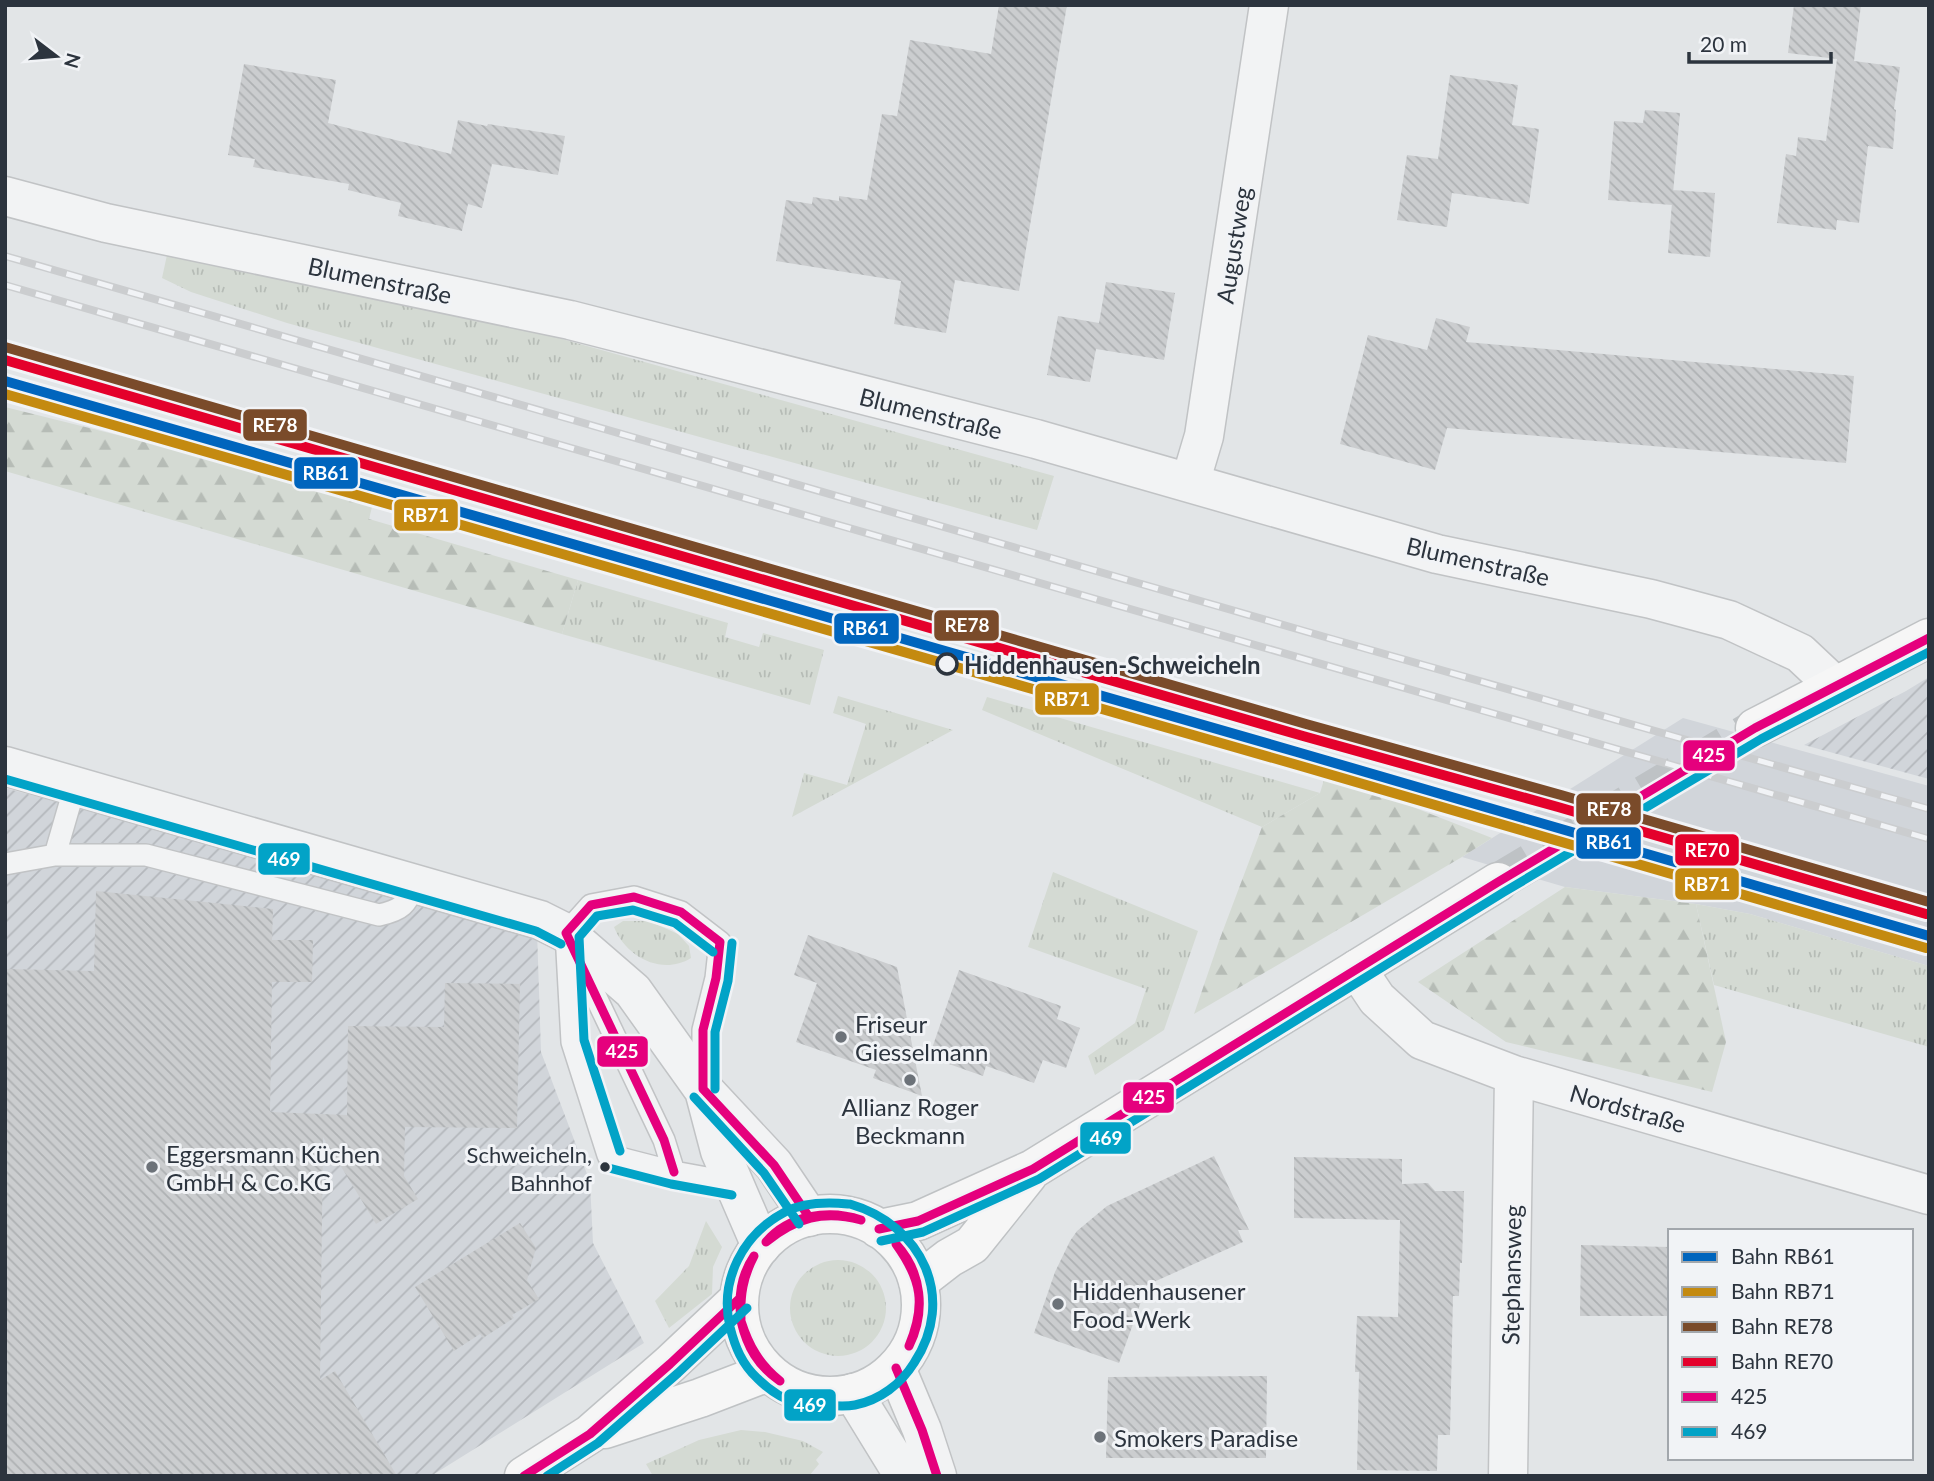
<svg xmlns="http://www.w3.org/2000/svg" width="1934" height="1481" font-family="Lato,sans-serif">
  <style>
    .built { fill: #d1d5da }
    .industrial { fill: url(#industrial-furrows) }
    .grass { fill: url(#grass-tufts) }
    .forest { fill: url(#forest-firs) }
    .building { fill: url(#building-back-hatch) }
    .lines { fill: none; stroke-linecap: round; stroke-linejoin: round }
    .primary-tunnel { stroke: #bec2c5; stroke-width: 38; stroke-dasharray: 38 19; stroke-linecap: butt }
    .service-casing { stroke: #c1c3c5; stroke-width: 24 }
    .minor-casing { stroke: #c1c3c5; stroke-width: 41 }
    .tertiary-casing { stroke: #c1c3c5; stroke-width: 41 }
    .primary-casing { stroke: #bfc2c4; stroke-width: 41 }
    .service { stroke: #f2f3f4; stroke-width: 21 }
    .minor { stroke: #f2f3f4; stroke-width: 38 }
    .tertiary { stroke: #f2f3f4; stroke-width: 38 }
    .primary { stroke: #f6f6f6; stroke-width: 38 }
    .rail-casing { stroke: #cbcdcf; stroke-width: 8 }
    .rail { stroke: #f1f3f6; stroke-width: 5; stroke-dasharray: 16; stroke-linecap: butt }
    .bus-1-casing { stroke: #f1f3f6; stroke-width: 14 }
    .bus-2-casing { stroke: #f1f3f6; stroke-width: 14 }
    .bus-1 { stroke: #e5007d; stroke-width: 9 }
    .bus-2 { stroke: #02a3c7; stroke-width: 9 }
    .rail-1-casing { stroke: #f1f3f6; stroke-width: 16 }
    .rail-2-casing { stroke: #f1f3f6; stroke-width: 16 }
    .rail-3-casing { stroke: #f1f3f6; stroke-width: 16 }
    .rail-4-casing { stroke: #f1f3f6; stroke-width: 16 }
    .rail-1 { stroke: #0065bd; stroke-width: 10 }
    .rail-2 { stroke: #c48a10; stroke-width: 10 }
    .rail-3 { stroke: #7a4b2a; stroke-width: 10 }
    .rail-4 { stroke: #e4002b; stroke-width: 10 }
    .stop-dot { fill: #f1f3f6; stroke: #2c343e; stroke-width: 3.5 }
    .poi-dot { fill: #6c7279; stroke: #f1f3f6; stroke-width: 2.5 }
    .bus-dot { fill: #2c343e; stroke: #f1f3f6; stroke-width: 2.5 }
    .labels { text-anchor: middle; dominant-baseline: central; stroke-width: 6; stroke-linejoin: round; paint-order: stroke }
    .bus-label { font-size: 22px; fill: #2c343e; stroke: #f1f3f6; text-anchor: end }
    .street-label { font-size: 24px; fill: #2c343e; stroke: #f1f3f6 }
    .stop-label { font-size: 24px; font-weight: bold; fill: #2c343e; stroke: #f1f3f6; text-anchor: start }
    .poi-label { font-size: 24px; fill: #2c343e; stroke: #f1f3f6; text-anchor: start }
    .line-badge { stroke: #f1f3f6; stroke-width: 2.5 }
    .badge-label { font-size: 19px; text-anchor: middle; font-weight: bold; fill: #fff }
  </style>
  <defs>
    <pattern id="industrial-furrows" width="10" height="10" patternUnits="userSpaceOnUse" patternTransform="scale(1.75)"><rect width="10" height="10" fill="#d1d5da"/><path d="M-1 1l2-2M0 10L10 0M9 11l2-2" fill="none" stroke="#b4b7bc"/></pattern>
    <pattern id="grass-tufts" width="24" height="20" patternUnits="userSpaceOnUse" patternTransform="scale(1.75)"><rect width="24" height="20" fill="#d4dad3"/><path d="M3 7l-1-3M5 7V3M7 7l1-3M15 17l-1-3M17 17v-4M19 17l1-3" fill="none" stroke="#b6bcb6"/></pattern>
    <pattern id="forest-firs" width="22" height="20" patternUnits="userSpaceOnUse" patternTransform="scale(1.75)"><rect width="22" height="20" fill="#d4dad3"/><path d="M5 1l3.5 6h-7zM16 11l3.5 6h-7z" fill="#b6bcb6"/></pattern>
    <pattern id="building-back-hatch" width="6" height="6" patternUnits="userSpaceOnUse" patternTransform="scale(1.75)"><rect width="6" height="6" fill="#cbcdcf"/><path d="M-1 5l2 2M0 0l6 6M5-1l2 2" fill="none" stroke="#aeb1b3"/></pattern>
  </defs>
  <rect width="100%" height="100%" fill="#e2e5e7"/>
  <path class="built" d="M 1683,718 L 1929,786 L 1929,966 L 1750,914 L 1696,904 L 1565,887 L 1462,857 Z"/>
  <path class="industrial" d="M 1929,677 L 1929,779 L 1804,745 L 1906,691 Z
    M 5,788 L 537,931 L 541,1052 L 590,1182 L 593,1243 L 644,1343 L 431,1476 L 5,1476 Z"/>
  <path class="grass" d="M 167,255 L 526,329 L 1054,476 L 1037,530 L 287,323 L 191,292 L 162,278 Z
    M 578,580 L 728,623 L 725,637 L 759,647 L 763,633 L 824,650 L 810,705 L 562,634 Z
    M 838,696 L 953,730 L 792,817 L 804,773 L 847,785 L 866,724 L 833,713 Z
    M 987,697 L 1320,793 L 1262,827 L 982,710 Z
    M 1053,872 L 1198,931 L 1164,1030 L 1095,1075 L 1088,1056 L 1135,1023 L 1146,989 L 1028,947 Z
    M 1696,904 L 1750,914 L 1929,966 L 1929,1047 L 1714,985 Z
    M 623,921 L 649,921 L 678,934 L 689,946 L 691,958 C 662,976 626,957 614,927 Z
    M 706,1221 L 722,1247 L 713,1267 L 712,1294 L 669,1328 L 655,1301 L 689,1266 Z
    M790 1308a48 48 0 1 1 96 0a48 48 0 1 1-96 0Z
    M 741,1430 L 765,1432 L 803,1441 L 823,1452 L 816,1460 L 819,1464 L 809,1476 L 653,1476 L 646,1464 L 699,1440 Z"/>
  <path class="forest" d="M 5,407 L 374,499 L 369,519 L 578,580 L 562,634 L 5,471 Z
    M 1326,773 L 1492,838 L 1462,857 L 1194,1014 L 1219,941 L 1262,827 L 1320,793 Z
    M 1565,887 L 1696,904 L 1726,1042 L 1712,1092 L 1506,1042 L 1418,982 Z"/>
  <path class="building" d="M 999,5 L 1067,5 L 1019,291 L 955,280 L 946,333 L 894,324 L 901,281 L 776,261 L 786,200 L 812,204 L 813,197 L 839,201 L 839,196 L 867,200 L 882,114 L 897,116 L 910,40 L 991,54 Z
    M 1794,5 L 1861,5 L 1854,61 L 1900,67 L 1894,109 L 1896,110 L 1893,149 L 1868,146 L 1859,223 L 1837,220 L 1836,230 L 1777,223 L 1786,154 L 1796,156 L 1798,137 L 1826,141 L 1837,59 L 1788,53 Z
    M 244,64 L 336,80 L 328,123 L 451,154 L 458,120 L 487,126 L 488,124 L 565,136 L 558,175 L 492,164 L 482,208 L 468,204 L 462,231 L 398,216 L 401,203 L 348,190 L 349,184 L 253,167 L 255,159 L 228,155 Z
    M 1450,75 L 1518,85 L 1512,125 L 1539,129 L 1529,204 L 1452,193 L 1447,227 L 1397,220 L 1407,155 L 1438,159 Z
    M 1645,110 L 1680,113 L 1672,205 L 1608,200 L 1614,121 L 1643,123 Z
    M 1673,190 L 1715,193 L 1710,257 L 1668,253 Z
    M 1106,282 L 1175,293 L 1164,360 L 1096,349 L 1090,382 L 1047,375 L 1058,316 L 1099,323 Z
    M 1436,318 L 1470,327 L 1466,342 L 1854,376 L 1846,463 L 1447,428 L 1435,470 L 1340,444 L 1368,335 L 1427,350 Z
    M 96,891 L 273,909 L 272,940 L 313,940 L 312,982 L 272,982 L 270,1112 L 347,1115 L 348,1026 L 444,1027 L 445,983 L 520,984 L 517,1128 L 405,1127 L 404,1176 L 418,1199 L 376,1224 L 323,1137 L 320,1380 L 335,1371 L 397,1476 L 5,1476 L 5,969 L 94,971 Z
    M 808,935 L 897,967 L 922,1096 L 873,1078 L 876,1070 L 796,1042 L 817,983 L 794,975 Z
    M 959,970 L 1061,1006 L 1057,1019 L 1080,1028 L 1066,1068 L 1043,1060 L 1034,1083 L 986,1066 L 983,1076 L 929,1057 Z
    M 1214,1156 L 1249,1230 L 1238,1230 L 1243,1242 L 1147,1285 L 1119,1363 L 1034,1333 L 1055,1272 L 1070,1241 L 1077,1231 L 1107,1206 Z
    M 1294,1157 L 1402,1159 L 1402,1184 L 1428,1183 L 1435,1191 L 1464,1191 L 1462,1263 L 1460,1263 L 1459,1296 L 1453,1296 L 1450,1435 L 1438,1435 L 1437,1471 L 1357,1470 L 1359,1372 L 1355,1372 L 1357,1316 L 1398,1317 L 1400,1220 L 1294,1218 Z
    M 520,1223 L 536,1248 L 527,1280 L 539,1299 L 512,1315 L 514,1318 L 483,1338 L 480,1334 L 454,1351 L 415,1287 Z
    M 1581,1245 L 1670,1247 L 1670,1316 L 1580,1316 Z
    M 1267,1376 L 1266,1458 L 1106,1458 L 1108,1377 Z"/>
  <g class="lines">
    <path class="primary-tunnel" d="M 1498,882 L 1755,728"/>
    <defs>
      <path id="service" d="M 55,855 L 75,786
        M 5,864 L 55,855 L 146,855 L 379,915 C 402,910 406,905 415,884
        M 574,951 L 664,1140 L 674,1172
        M 703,1083 L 703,1030 L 716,978 L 720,942 L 681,912 L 634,897 L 591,905 L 566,933 L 572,1042 L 608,1155 L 674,1172 L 734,1183"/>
      <path id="minor" d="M 5,196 L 106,223 L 570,320 L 1036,439 L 1437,554 L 1651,599 L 1729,620 L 1800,653 L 1834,685
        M 1190,483 L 1204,436 L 1269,5
        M 5,766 L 540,920 L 566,933 L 633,991 L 703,1089 L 774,1165 L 809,1217
        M 1357,969 L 1377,999 L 1422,1040 L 1514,1075 L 1929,1195
        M 705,1094 L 720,1151 L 761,1246
        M 1508,1476 L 1514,1075"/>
      <path id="tertiary" d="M 896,1368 L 922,1430 L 937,1476
        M 853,1393 L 904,1476"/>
      <path id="primary" d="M 1755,728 L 1929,638
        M739 1305a91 91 0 1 1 182 0a91 91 0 1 1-182 0Z
        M 879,1229 L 918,1221 L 1033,1169 L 1498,882
        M 918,1282 L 949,1258 L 972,1245 L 1028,1175
        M 605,1429 L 700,1398 L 768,1372
        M 524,1476 L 590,1434 L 670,1364 L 739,1299"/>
    </defs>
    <use href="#service" class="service-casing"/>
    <use href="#minor" class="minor-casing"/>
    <use href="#tertiary" class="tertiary-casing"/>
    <use href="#primary" class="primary-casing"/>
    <use href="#service" class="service"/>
    <use href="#minor" class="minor"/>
    <use href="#tertiary" class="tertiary"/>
    <use href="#primary" class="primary"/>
    <defs>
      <path id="rail" d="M 5,256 L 1332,639 L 1929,809
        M 5,285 L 1929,839"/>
    </defs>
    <use href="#rail" class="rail-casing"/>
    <use href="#rail" class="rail"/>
    <defs>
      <path id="bus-1" d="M 566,933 L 664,1140 L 674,1172
        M 566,933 L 591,905 L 634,897 L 681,912 L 720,942
        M 703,1089 L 774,1165 L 809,1217
        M 703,1089 L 703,1030 L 716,978 L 720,942
        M 879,1229 L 918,1221 L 1033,1169 L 1498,882 L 1755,728 L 1929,638
        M 766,1242 C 789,1215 829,1209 861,1220
        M 766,1242 C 796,1218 823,1210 861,1220
        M 896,1244 C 922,1272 926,1312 909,1346
        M 896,1244 C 922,1280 926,1305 909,1346
        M 741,1319 C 738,1296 741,1275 754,1256
        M 741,1319 C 740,1295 743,1277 754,1256
        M 741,1321 C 749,1346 759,1364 780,1381
        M 741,1321 C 747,1347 758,1366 780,1381
        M 896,1368 L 922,1430 L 937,1476
        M 524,1476 L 590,1434 L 670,1364 L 739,1299"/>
      <path id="bus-2" d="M 5,779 L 536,931 L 561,944
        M 715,1089 L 715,1032 L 728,981 L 732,943
        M 694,1097 L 764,1173 L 799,1224
        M 620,1151 L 584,1040 L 579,937 L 597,916 L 633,910 L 675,923 L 713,952
        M 605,1167 L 671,1184 L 732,1195
        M 848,1204 C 827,1202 804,1202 785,1212 C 743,1234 719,1280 730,1327 C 735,1347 742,1364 757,1378 C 768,1389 782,1399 797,1403 C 806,1406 814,1405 823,1405 C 834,1406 845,1407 855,1405 C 880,1400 901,1384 914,1363 C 957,1298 922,1225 850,1204
        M 881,1241 L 923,1232 L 1039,1179 L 1504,892 L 1761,739 L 1929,652
        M 547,1476 L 598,1443 L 678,1373 L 747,1308"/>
    </defs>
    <use href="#bus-1" class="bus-1-casing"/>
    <use href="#bus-2" class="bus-2-casing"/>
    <use href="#bus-1" class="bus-1"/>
    <use href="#bus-2" class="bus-2"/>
    <defs>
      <path id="rail-1" d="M 5,381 L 1297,752 L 1929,936"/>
      <path id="rail-2" d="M 5,394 L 1294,764 L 1926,948"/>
      <path id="rail-3" d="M 5,347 L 1306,724 L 1561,795 L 1929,902"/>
      <path id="rail-4" d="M 5,360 L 1303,736 L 1558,807 L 1926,914"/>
    </defs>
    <use href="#rail-1" class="rail-1-casing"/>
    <use href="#rail-2" class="rail-2-casing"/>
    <use href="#rail-3" class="rail-3-casing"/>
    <use href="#rail-4" class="rail-4-casing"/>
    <use href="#rail-1" class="rail-1"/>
    <use href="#rail-2" class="rail-2"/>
    <use href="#rail-3" class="rail-3"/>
    <use href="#rail-4" class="rail-4"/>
  </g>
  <circle class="stop-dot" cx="947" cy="664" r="10"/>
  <g class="poi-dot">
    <circle cx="841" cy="1037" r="7"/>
    <circle cx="910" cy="1080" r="7"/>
    <circle cx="152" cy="1167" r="7"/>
    <circle cx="1058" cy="1304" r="7"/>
    <circle cx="1100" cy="1437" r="7"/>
  </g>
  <circle class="bus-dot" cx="605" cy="1167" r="6"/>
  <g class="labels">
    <g class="bus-label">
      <text x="592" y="1154">Schweicheln,<tspan x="592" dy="28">Bahnhof</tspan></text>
    </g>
    <g class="street-label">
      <text transform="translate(1233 245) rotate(-81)">Augustweg</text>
      <text transform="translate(380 280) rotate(12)">Blumenstraße</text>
      <text transform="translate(931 413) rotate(14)">Blumenstraße</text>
      <text transform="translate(1478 561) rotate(13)">Blumenstraße</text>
      <text transform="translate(1628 1108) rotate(16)">Nordstraße</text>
      <text transform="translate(1511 1275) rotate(-89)">Stephansweg</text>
    </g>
    <g class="stop-label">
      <text x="964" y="664">Hiddenhausen-Schweicheln</text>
    </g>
    <g class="poi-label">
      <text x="855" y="1023">Friseur<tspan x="855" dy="28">Giesselmann</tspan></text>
      <text x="910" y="1106" text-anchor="middle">Allianz Roger<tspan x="910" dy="28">Beckmann</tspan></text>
      <text x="166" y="1153">Eggersmann Küchen<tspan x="166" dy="28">GmbH &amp; Co.KG</tspan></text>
      <text x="1072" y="1290">Hiddenhausener<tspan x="1072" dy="28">Food-Werk</tspan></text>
      <text x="1114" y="1437">Smokers Paradise</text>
    </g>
  </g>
  <g class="line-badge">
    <rect x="242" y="408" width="66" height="34" rx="7" fill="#7a4b2a"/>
    <rect x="293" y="456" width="66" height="34" rx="7" fill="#0065bd"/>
    <rect x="393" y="498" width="66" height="34" rx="7" fill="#c48a10"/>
    <rect x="933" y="609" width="67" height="33" rx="7" fill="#7a4b2a"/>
    <rect x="833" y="612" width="67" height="33" rx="7" fill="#0065bd"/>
    <rect x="1034" y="682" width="66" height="34" rx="7" fill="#c48a10"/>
    <rect x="1682" y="739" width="54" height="33" rx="7" fill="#e5007d"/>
    <rect x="1575" y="792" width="67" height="34" rx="7" fill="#7a4b2a"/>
    <rect x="1575" y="826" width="67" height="34" rx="7" fill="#0065bd"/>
    <rect x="1674" y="833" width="66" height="34" rx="7" fill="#e4002b"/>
    <rect x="257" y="842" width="54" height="34" rx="7" fill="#02a3c7"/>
    <rect x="1674" y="867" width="66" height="34" rx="7" fill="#c48a10"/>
    <rect x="596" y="1035" width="53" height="33" rx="7" fill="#e5007d"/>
    <rect x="1122" y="1081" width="53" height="33" rx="7" fill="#e5007d"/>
    <rect x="1079" y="1121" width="53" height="34" rx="7" fill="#02a3c7"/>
    <rect x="783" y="1388" width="54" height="34" rx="7" fill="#02a3c7"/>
  </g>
  <g class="badge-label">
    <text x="275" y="432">RE78</text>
    <text x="326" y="480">RB61</text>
    <text x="426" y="522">RB71</text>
    <text x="967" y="632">RE78</text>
    <text x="866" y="635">RB61</text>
    <text x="1067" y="706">RB71</text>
    <text x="1709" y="762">425</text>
    <text x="1609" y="816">RE78</text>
    <text x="1609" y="849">RB61</text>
    <text x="1707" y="857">RE70</text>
    <text x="284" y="866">469</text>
    <text x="1707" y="891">RB71</text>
    <text x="622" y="1058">425</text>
    <text x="1149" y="1104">425</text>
    <text x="1106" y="1145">469</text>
    <text x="810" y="1412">469</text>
  </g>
  <rect width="1934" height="1481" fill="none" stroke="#2c343e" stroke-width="14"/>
  <rect x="1668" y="1229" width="245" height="231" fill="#f1f3f6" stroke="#a2a7ac" stroke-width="2"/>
  <rect x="1682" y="1252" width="35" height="10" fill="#0065bd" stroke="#a2a7ac" stroke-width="2"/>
  <text x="1731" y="1264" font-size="21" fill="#2c343e">Bahn RB61</text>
  <rect x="1682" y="1287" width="35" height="10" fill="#c48a10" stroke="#a2a7ac" stroke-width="2"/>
  <text x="1731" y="1299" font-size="21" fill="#2c343e">Bahn RB71</text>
  <rect x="1682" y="1322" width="35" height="10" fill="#7a4b2a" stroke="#a2a7ac" stroke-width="2"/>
  <text x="1731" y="1334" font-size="21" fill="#2c343e">Bahn RE78</text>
  <rect x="1682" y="1357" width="35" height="10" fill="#e4002b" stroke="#a2a7ac" stroke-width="2"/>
  <text x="1731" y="1369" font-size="21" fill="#2c343e">Bahn RE70</text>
  <rect x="1682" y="1392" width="35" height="10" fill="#e5007d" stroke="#a2a7ac" stroke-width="2"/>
  <text x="1731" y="1404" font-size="21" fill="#2c343e">425</text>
  <rect x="1682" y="1427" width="35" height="10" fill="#02a3c7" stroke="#a2a7ac" stroke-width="2"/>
  <text x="1731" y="1439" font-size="21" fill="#2c343e">469</text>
  <g transform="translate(56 56) rotate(106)" stroke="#f1f3f6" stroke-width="5" paint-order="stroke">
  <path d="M0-5L12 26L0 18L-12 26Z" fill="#2c343e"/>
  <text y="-10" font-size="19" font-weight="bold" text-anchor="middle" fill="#2c343e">N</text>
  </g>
  <path d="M1689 52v10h142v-10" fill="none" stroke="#2c343e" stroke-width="3.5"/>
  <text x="1700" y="52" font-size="21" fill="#2c343e" stroke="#f1f3f6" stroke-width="5" paint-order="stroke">20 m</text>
</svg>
